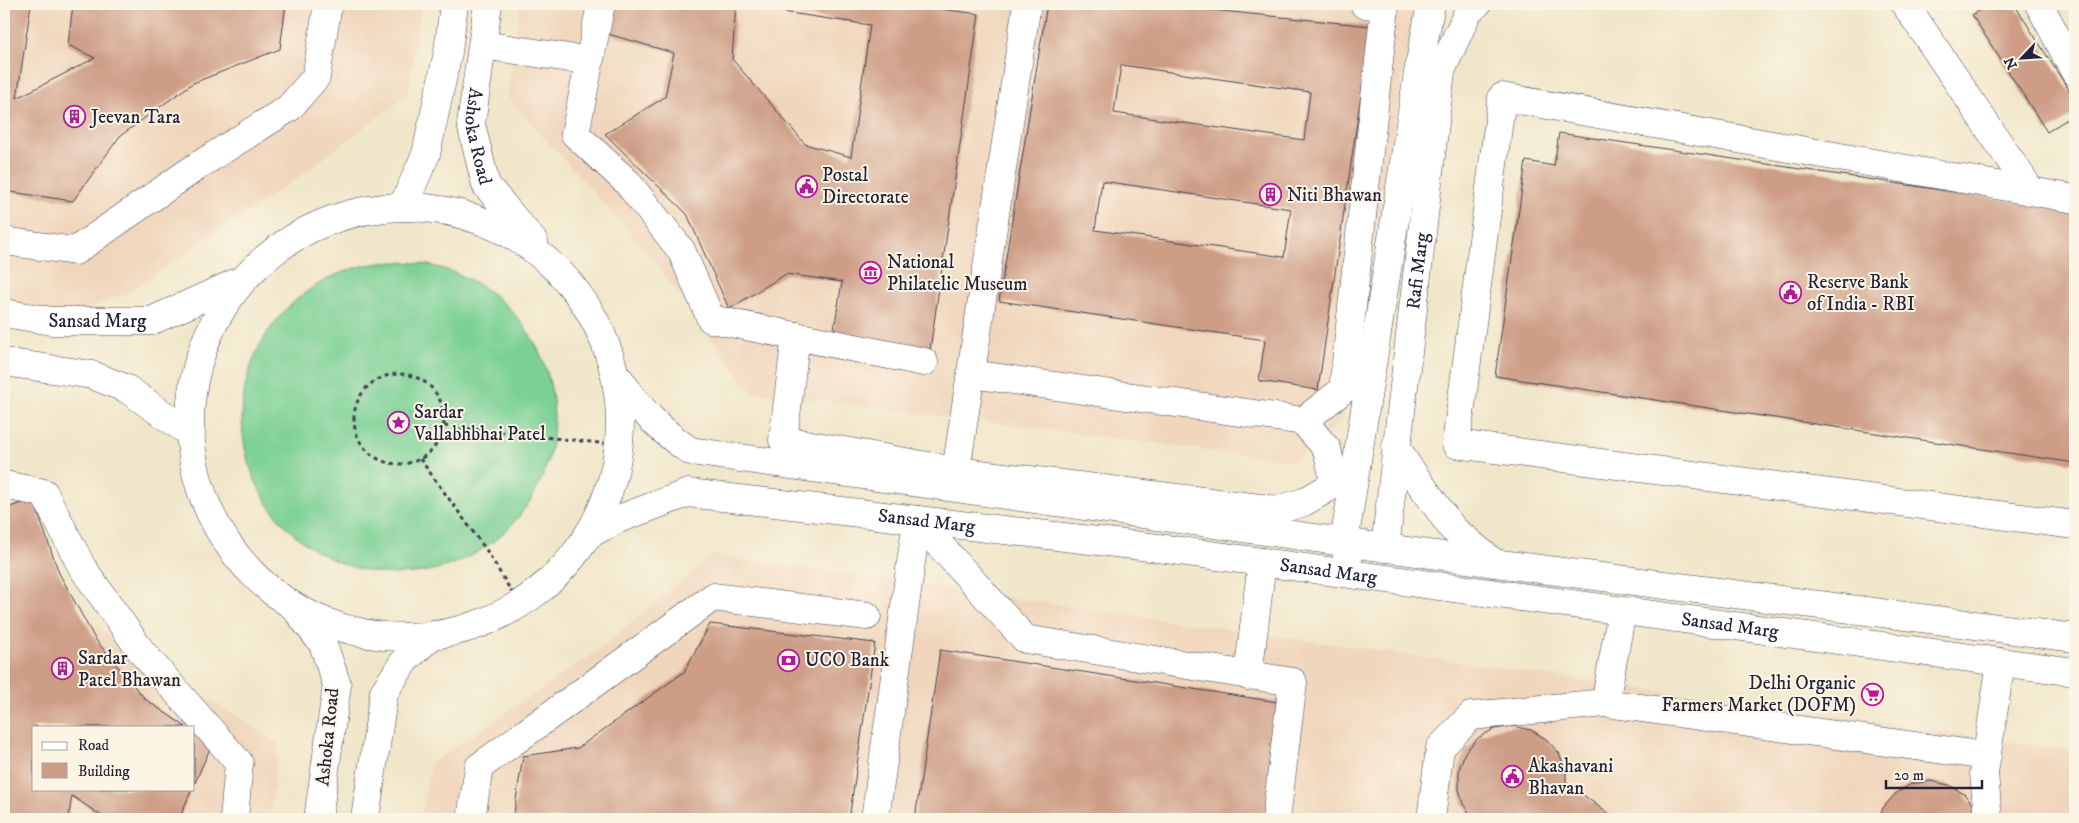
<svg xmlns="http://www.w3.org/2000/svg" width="2079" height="823" font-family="'IM FELL DW Pica',serif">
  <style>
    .built { fill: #f0d6bc; fill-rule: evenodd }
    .green { fill: #7ad095; stroke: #4e7968 }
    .building { fill: #cd9d86; fill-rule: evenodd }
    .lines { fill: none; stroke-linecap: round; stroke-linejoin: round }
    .minor-casing { stroke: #413f50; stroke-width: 29 }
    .major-casing { stroke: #413f50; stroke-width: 29 }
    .path { stroke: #413f50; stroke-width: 3; stroke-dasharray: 4 4; stroke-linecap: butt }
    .minor { stroke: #fff; stroke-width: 28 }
    .major { stroke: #fff; stroke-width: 28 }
    .labels { text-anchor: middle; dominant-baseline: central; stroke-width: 4; stroke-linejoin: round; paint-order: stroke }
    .poi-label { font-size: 19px; fill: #22223b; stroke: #fcf5e5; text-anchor: start }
    .street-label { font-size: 19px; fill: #22223b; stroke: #fcf5e5 }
  </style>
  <rect width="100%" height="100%" fill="#fcf5e5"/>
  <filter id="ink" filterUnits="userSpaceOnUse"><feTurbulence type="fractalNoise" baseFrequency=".02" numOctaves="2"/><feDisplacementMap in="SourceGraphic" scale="10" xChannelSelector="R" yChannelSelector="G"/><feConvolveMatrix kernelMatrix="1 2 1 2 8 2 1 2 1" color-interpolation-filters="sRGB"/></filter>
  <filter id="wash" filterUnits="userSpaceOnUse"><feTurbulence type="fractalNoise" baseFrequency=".0096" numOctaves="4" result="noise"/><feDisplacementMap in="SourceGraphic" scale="20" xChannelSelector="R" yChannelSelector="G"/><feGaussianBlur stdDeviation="1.12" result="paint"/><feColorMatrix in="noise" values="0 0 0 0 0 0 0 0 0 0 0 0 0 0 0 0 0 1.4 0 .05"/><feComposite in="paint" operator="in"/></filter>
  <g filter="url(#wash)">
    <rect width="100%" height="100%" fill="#f0e6c9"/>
    <path class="built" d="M 4,4 L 421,4 L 408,94 L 297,178 L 126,294 L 56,320 L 4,313 Z
      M 520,4 L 1405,4 L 1413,15 L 1342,421 L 1294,461 L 751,392 L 653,259 L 507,96 Z
      M 713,555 L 2075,751 L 2075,819 L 421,819 L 430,764 L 592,655 Z
      M 4,567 L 278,743 L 270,819 L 4,819 ZM 34,727 L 194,727 L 194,789 L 34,789 Z"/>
    <path class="green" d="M242 418a156 156 0 1 1 312 0a156 156 0 1 1-312 0Z"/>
    <g id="blocks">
      <path class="building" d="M 4,4 L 31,4 L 17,98 L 95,58 L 68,45 L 73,4 L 286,4 L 280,49 L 193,83 L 120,136 L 73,201 L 4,191 Z
        M 612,4 L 901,4 L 979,14 L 929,357 L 832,341 L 842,282 L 786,274 L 729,309 L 687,214 L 605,134 L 665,97 L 674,53 L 608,34 ZM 736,5 L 870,25 L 851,157 L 805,144 L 732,59 Z
        M 1047,4 L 1151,4 L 1371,26 L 1318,390 L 1259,381 L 1265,340 L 999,301 ZM 1121,65 L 1310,92 L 1304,140 L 1114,113 ZM 1102,181 L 1291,209 L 1284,257 L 1095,230 Z
        M 1990,4 L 2014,4 L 2075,100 L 2075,114 L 2047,132 L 1972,15 Z
        M 1559,133 L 2075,210 L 2075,463 L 1495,376 L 1526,161 L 1554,166 Z
        M 33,499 L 59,573 L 95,639 L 145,699 L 186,727 L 34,727 L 34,789 L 192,789 L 179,819 L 106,819 L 72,796 L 68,819 L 4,819 L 4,509 Z
        M 710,624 L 875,643 L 849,819 L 513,819 L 523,756 L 578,748 L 684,672 Z
        M 940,650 L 1284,703 L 1267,819 L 1228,819 L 1215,817 L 1215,819 L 915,819 Z
        M 1513,726 L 1531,730 L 1546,739 L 1559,753 L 1566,771 L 1566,782 L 1615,819 L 1474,819 L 1463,804 L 1459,789 L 1459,770 L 1465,752 L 1478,738 L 1494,729 Z
        M 194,732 L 212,744 L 194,785 Z
        M 1930,781 L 1949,785 L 1964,794 L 1976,809 L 1980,819 L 1872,819 L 1880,816 L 1883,808 L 1895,794 L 1911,784 Z"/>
    </g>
  </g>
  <g filter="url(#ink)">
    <use href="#blocks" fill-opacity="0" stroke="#413f50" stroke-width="1"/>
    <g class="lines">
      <defs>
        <g id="minor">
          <path d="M 601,4 L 575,134 L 627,182 L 681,250 L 711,319 L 924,362"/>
          <path d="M 1905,4 L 2031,191"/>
          <path d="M 2039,4 L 2075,72"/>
          <path d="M 483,45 L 589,61"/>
          <path d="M 2075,199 L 1502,97 L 1456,444 L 2075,525"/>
          <path d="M 4,241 L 75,251 L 196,167 L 289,108 L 316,77 L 328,4"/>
          <path d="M 796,336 L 783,440 L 950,470"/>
          <path d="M 971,374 L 1303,421 L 1327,449 L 1335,484 L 1304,502 L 1278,510 L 956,471 L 1027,4"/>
          <path d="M 620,380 C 642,412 659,429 690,451 L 1494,563 L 2075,638"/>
          <path d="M 1303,421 L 1343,390 L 1385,6 L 1364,4"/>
          <path d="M 1396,446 L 1407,465 L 1453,529 L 1494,563"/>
          <path d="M 4,485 L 44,493 L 82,567 L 141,651 L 239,763 L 234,819"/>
          <path d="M 917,520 L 1025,639 L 1293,682 L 1276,819"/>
          <path id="s1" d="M 588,535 L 616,520 L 688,493 L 1158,548 L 2075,672"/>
          <path id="s2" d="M 1385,548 L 1441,71 L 1468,12 L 1477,4"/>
          <path d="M 1348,559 L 1344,543 L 1419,67 L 1431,4"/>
          <path d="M 1248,676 L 1262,562"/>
          <path d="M 1605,703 L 1622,611"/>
          <path d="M 471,819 L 479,767 L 713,597 L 867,616"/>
          <path d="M 875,819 L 917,520"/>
          <path d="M 1431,819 L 1440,748 L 1471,716 L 1605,703 L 1987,756"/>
          <path d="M 1988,819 L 1984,773 L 2001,662"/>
        </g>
        <g id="major">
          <path id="s3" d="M 488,4 L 471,124 L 486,185 L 534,242"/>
          <path d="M 403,206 L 426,154 L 448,52 L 454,4"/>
          <circle cx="405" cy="422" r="215"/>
          <path id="s4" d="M 4,313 L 52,321 L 151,321 L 242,280"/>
          <path d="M 4,362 L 92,375 L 127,389 L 191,434"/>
          <path d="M 295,608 L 323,644 L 337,685 L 318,819"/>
          <path d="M 365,819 L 384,692 L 405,660 L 431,636"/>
        </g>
      </defs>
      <use href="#minor" class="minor-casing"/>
      <use href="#major" class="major-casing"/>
      <path class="path" d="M354 419a45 45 0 1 1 90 0a45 45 0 1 1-90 0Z
        M 444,426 L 618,445
        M 420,459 L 487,551 L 519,604"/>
      <use href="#minor" class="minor"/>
      <use href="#major" class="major"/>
    </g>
  </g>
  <defs>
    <symbol id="building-ring" viewBox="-11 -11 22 22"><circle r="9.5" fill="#fcf5e5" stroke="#b5179e" stroke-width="1.5"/><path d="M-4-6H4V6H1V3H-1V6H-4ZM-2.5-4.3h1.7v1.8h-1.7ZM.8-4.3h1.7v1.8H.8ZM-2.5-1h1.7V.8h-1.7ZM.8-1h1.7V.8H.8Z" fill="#b5179e"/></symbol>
    <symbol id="civic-ring" viewBox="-11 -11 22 22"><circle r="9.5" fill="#fcf5e5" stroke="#b5179e" stroke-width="1.5"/><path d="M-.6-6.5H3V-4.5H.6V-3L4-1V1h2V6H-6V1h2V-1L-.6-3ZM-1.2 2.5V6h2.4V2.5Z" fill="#b5179e"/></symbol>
    <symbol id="museum-ring" viewBox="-11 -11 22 22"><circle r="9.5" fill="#fcf5e5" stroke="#b5179e" stroke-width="1.5"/><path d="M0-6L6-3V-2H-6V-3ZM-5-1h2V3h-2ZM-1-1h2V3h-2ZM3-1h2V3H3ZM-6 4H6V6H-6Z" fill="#b5179e"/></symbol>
    <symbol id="sight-ring" viewBox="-11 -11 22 22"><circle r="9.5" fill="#fcf5e5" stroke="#b5179e" stroke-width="1.5"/><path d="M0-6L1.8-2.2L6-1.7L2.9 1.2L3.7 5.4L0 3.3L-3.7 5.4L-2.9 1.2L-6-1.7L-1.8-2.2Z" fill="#b5179e"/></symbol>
    <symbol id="bank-ring" viewBox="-11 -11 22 22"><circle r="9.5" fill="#fcf5e5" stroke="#b5179e" stroke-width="1.5"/><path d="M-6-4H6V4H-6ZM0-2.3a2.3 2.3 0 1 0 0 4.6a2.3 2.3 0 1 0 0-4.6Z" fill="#b5179e"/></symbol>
    <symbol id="supermarket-ring" viewBox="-11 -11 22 22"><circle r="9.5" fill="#fcf5e5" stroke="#b5179e" stroke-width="1.5"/><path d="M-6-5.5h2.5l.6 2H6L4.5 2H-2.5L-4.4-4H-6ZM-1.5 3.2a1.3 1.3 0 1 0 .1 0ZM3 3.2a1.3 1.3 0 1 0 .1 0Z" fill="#b5179e"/></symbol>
  </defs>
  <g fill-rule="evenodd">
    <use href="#building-ring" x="62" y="104" width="25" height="25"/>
    <use href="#civic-ring" x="794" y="174" width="25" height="25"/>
    <use href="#building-ring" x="1258" y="182" width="25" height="25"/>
    <use href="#museum-ring" x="858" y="260" width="25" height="25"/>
    <use href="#civic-ring" x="1778" y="280" width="25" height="25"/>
    <use href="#sight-ring" x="386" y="410" width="25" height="25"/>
    <use href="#bank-ring" x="776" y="648" width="25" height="25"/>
    <use href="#building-ring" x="50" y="656" width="25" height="25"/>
    <use href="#supermarket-ring" x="1860" y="682" width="25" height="25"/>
    <use href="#civic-ring" x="1500" y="764" width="25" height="25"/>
  </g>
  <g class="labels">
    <g class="poi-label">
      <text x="91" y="117">Jeevan Tara</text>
      <text x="822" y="175">Postal<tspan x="822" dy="22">Directorate</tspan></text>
      <text x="1287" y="195">Niti Bhawan</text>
      <text x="887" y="262">National<tspan x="887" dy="22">Philatelic Museum</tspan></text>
      <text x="1807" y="282">Reserve Bank<tspan x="1807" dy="22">of India - RBI</tspan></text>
      <text x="414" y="412">Sardar<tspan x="414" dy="22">Vallabhbhai Patel</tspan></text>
      <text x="78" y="658">Sardar<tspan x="78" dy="22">Patel Bhawan</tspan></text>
      <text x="805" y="660">UCO Bank</text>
      <text x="1856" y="683" text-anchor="end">Delhi Organic<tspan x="1856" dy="22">Farmers Market (DOFM)</tspan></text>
      <text x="1528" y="766">Akashavani<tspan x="1528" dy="22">Bhavan</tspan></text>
    </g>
    <g class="street-label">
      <text stroke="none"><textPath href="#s3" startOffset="134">Ashoka Road</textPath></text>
      <text stroke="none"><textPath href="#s2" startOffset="279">Rafi Marg</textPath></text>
      <text stroke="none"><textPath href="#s4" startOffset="94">Sansad Marg</textPath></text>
      <text stroke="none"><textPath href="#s1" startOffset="349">Sansad Marg</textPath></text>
      <text stroke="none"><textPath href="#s1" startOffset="754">Sansad Marg</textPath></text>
      <text stroke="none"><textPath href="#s1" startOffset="1159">Sansad Marg</textPath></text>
      <text transform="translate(328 737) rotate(-84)">Ashoka Road</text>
    </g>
  </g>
  <rect width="2079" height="823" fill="none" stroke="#fcf5e5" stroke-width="20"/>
  <rect x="32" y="726" width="162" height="65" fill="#fcf5e5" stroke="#a5a1a1"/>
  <rect x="42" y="742" width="25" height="8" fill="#ffffff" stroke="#a5a1a1"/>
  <text x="78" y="750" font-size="15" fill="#22223b">Road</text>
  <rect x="42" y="763" width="25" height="15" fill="#cd9d86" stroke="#a5a1a1"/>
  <text x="78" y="776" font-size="15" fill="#22223b">Building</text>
  <g transform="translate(2022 58) rotate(245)" stroke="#fcf5e5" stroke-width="4" paint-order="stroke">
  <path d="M0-4L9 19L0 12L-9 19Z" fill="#22223b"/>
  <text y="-8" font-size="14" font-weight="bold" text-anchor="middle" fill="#22223b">N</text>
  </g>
  <path d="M1886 780v8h96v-8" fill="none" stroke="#22223b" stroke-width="2.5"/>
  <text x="1894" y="780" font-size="15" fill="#22223b" stroke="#fcf5e5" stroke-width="4" paint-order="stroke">20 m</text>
</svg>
